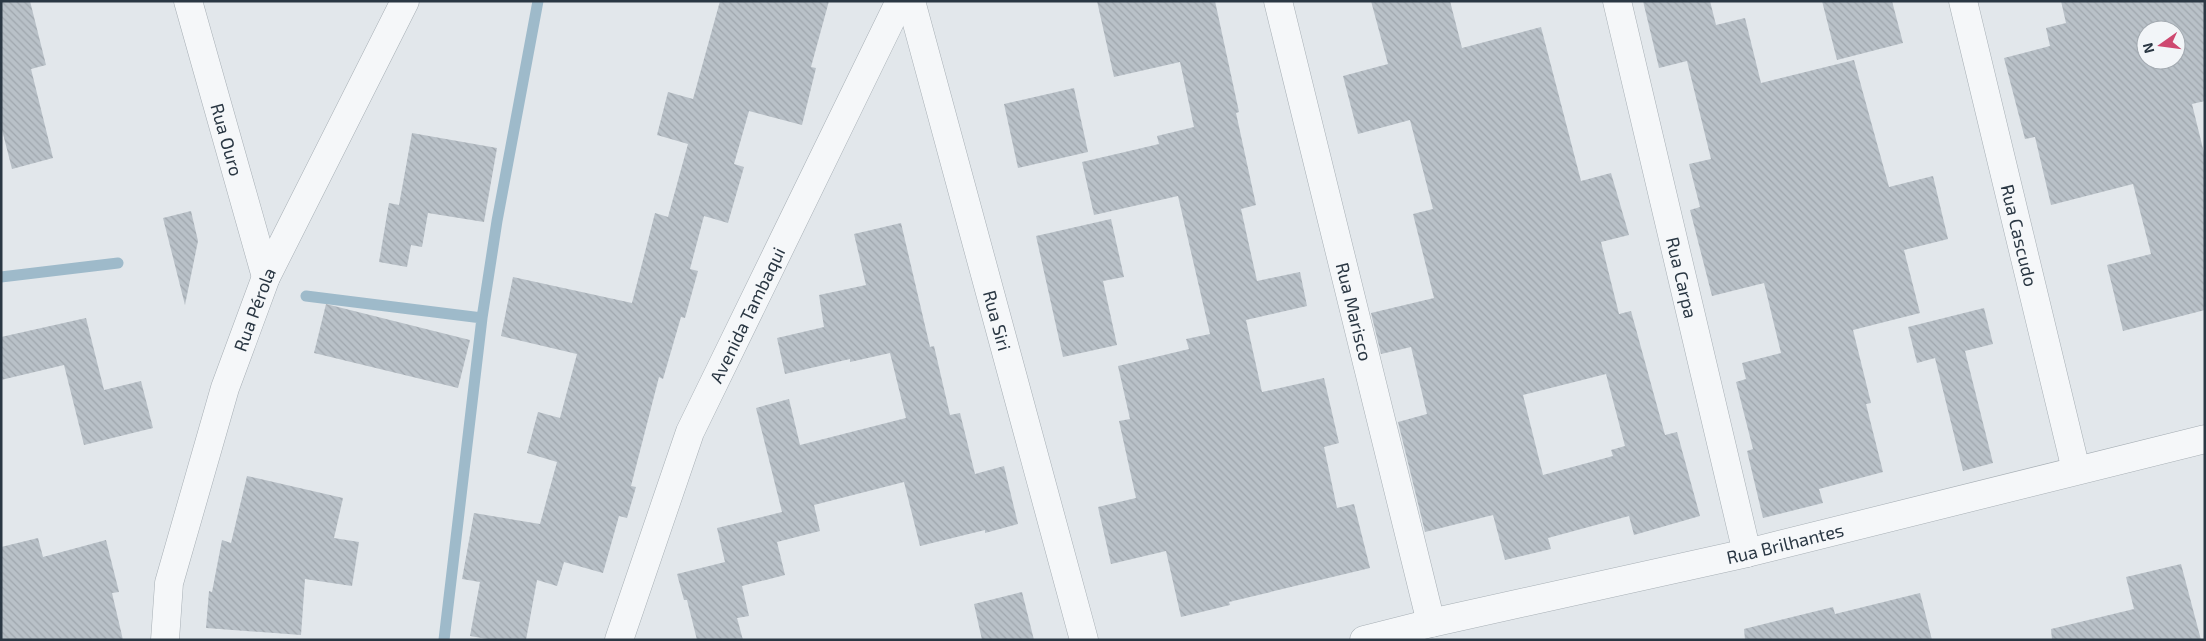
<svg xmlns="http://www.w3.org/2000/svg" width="2206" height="641" font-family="'Exo 2',sans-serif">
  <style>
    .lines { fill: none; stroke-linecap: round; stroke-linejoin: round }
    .stream { stroke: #9ebaca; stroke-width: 11 }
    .building { fill: url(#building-back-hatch); fill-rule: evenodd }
    .minor-casing { stroke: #a7afb5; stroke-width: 29 }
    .minor { stroke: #f5f7f9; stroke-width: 28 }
    .labels { text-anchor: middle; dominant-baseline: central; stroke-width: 4; stroke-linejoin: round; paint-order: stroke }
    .street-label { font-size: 18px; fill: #2a3743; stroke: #f2f5f8 }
  </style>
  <defs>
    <pattern id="building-back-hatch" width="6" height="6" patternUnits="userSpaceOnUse" patternTransform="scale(1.25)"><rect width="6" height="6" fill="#b9c1c8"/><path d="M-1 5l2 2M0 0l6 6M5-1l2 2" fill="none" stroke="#9fa6ad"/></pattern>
  </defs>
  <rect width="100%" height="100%" fill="#e2e7eb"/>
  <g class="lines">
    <path class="stream" d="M 1,277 L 118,263
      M 306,296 L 482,318
      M 444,640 L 482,318 L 497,221 L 538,1"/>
  </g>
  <path class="building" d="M 1,1 L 30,1 L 46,65 L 31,69 L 53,158 L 12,169 L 1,126 Z
    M 720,1 L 829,1 L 811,67 L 816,68 L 802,125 L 749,111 L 734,164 L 744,167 L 728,223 L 704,216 L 690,269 L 698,271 L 685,318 L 681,317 L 663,379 L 659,377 L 631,486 L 636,487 L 627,518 L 619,516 L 603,573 L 564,562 L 557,586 L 537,580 L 526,640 L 494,640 L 470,636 L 480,582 L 462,579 L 474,513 L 540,524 L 557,462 L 527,453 L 538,412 L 560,418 L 577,354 L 501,336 L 513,277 L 632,303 L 655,213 L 668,217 L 688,144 L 657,135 L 668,92 L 693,99 Z
    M 1097,1 L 1215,1 L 1239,112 L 1236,113 L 1256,205 L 1241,209 L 1257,281 L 1300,272 L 1307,306 L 1246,320 L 1262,392 L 1324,378 L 1339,443 L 1324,447 L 1337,508 L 1354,504 L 1370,568 L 1229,602 L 1230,605 L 1181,617 L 1166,551 L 1111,564 L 1098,507 L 1136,498 L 1119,421 L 1130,419 L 1118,366 L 1189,349 L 1186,339 L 1210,334 L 1178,196 L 1094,215 L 1082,162 L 1159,144 L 1157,136 L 1194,127 L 1180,62 L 1114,77 Z
    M 1371,1 L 1450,1 L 1462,48 L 1541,27 L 1581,181 L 1611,173 L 1629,235 L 1601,242 L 1619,314 L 1631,311 L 1665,435 L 1677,432 L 1700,516 L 1634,535 L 1629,516 L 1548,538 L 1551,549 L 1505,560 L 1493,515 L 1425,532 L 1398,422 L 1427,414 L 1411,347 L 1381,354 L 1371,313 L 1434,298 L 1413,214 L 1433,209 L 1410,120 L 1358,134 L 1343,76 L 1388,64 ZM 1606,374 L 1625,446 L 1611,450 L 1613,456 L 1543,475 L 1523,395 Z
    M 1643,1 L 1710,1 L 1716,25 L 1745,18 L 1761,83 L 1854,60 L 1889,187 L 1933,176 L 1948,239 L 1904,250 L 1920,313 L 1853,330 L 1871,403 L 1866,404 L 1883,472 L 1819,489 L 1823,503 L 1763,518 L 1747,451 L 1753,449 L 1736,382 L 1746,379 L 1742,363 L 1781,353 L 1764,283 L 1712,296 L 1690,210 L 1700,207 L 1689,164 L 1711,159 L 1687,61 L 1659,68 Z
    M 1822,1 L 1892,1 L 1903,43 L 1837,60 Z
    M 2061,1 L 2205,1 L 2205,101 L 2192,104 L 2205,157 L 2205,310 L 2123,331 L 2107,265 L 2151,254 L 2133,184 L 2051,205 L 2035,137 L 2025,139 L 2004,58 L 2050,46 L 2046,28 L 2066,23 ZM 2146,30 L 2176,30 L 2176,60 L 2146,60 Z
    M 1074,88 L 1088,152 L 1018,168 L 1004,104 Z
    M 412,133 L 497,148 L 484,222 L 428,213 L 422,247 L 411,245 L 407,267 L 379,262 L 389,203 L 399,205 Z
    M 191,211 L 198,241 L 185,305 L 163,218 Z
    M 1111,219 L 1124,277 L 1103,281 L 1117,345 L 1063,357 L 1036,236 Z
    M 901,223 L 930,347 L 934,346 L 950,415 L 960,413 L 975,474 L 1004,466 L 1018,524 L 985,533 L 985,530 L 920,546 L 904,482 L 814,505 L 820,531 L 777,542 L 785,575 L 742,586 L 749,616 L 737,618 L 743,640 L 697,640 L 687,600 L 684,600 L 677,574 L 725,562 L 717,528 L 782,512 L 756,408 L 789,399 L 800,445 L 906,418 L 890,353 L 850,362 L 850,359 L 785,374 L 777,338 L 824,327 L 819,295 L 866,285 L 854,234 Z
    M 326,304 L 470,340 L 458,388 L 314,353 Z
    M 1984,308 L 1993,344 L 1965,351 L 1993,463 L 1963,471 L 1935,358 L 1917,363 L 1908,327 Z
    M 86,318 L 104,390 L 141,381 L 153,428 L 84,445 L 64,365 L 1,380 L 1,337 Z
    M 247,476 L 343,498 L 334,538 L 359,542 L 352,586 L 305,579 L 301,635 L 206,628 L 209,591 L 212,592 L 222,540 L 231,543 Z
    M 38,538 L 43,557 L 106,540 L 119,592 L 112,593 L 123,640 L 1,640 L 1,547 Z
    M 2181,564 L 2201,640 L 2052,640 L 2051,629 L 2134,609 L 2126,577 Z
    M 1022,592 L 1034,640 L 982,640 L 974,604 Z
    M 1920,593 L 1932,640 L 1745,640 L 1744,629 L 1833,607 L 1835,614 Z"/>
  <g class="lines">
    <defs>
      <g id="minor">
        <path id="s1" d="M 188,1 L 266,277"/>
        <path id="s2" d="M 911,1 L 1084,640"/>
        <path id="s3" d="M 1278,1 L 1431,623"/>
        <path id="s4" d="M 1617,1 L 1747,553"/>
        <path id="s5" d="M 1963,1 L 2076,470"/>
        <path id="s6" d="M 165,640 L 169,583 L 225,388 L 266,277 L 405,1"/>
        <path id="s7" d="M 619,640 L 690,432 L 900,1"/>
        <path id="s8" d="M 1364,640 L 1431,623 L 1747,553 L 2205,439"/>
      </g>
    </defs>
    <use href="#minor" class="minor-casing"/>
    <use href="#minor" class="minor"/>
  </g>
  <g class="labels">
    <g class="street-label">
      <text stroke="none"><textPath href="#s1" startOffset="144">Rua Ouro</textPath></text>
      <text stroke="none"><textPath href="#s5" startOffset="241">Rua Cascudo</textPath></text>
      <text stroke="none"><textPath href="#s4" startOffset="284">Rua Carpa</textPath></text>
      <text stroke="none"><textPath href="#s6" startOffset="344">Rua Pérola</textPath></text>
      <text stroke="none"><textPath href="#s3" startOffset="320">Rua Marisco</textPath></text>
      <text stroke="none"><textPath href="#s7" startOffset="350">Avenida Tambaqui</textPath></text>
      <text stroke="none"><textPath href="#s2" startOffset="331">Rua Siri</textPath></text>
      <text stroke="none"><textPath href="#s8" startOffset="432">Rua Brilhantes</textPath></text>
    </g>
  </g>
  <rect width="2206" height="641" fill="none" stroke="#2a3743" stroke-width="5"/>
  <g transform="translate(2161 45) rotate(256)"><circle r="24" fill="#f2f5f8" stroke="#a2a9b0"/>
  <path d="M0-4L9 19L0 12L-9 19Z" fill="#ce4870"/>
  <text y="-8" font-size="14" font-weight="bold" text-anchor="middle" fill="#2a3743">N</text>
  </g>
</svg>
